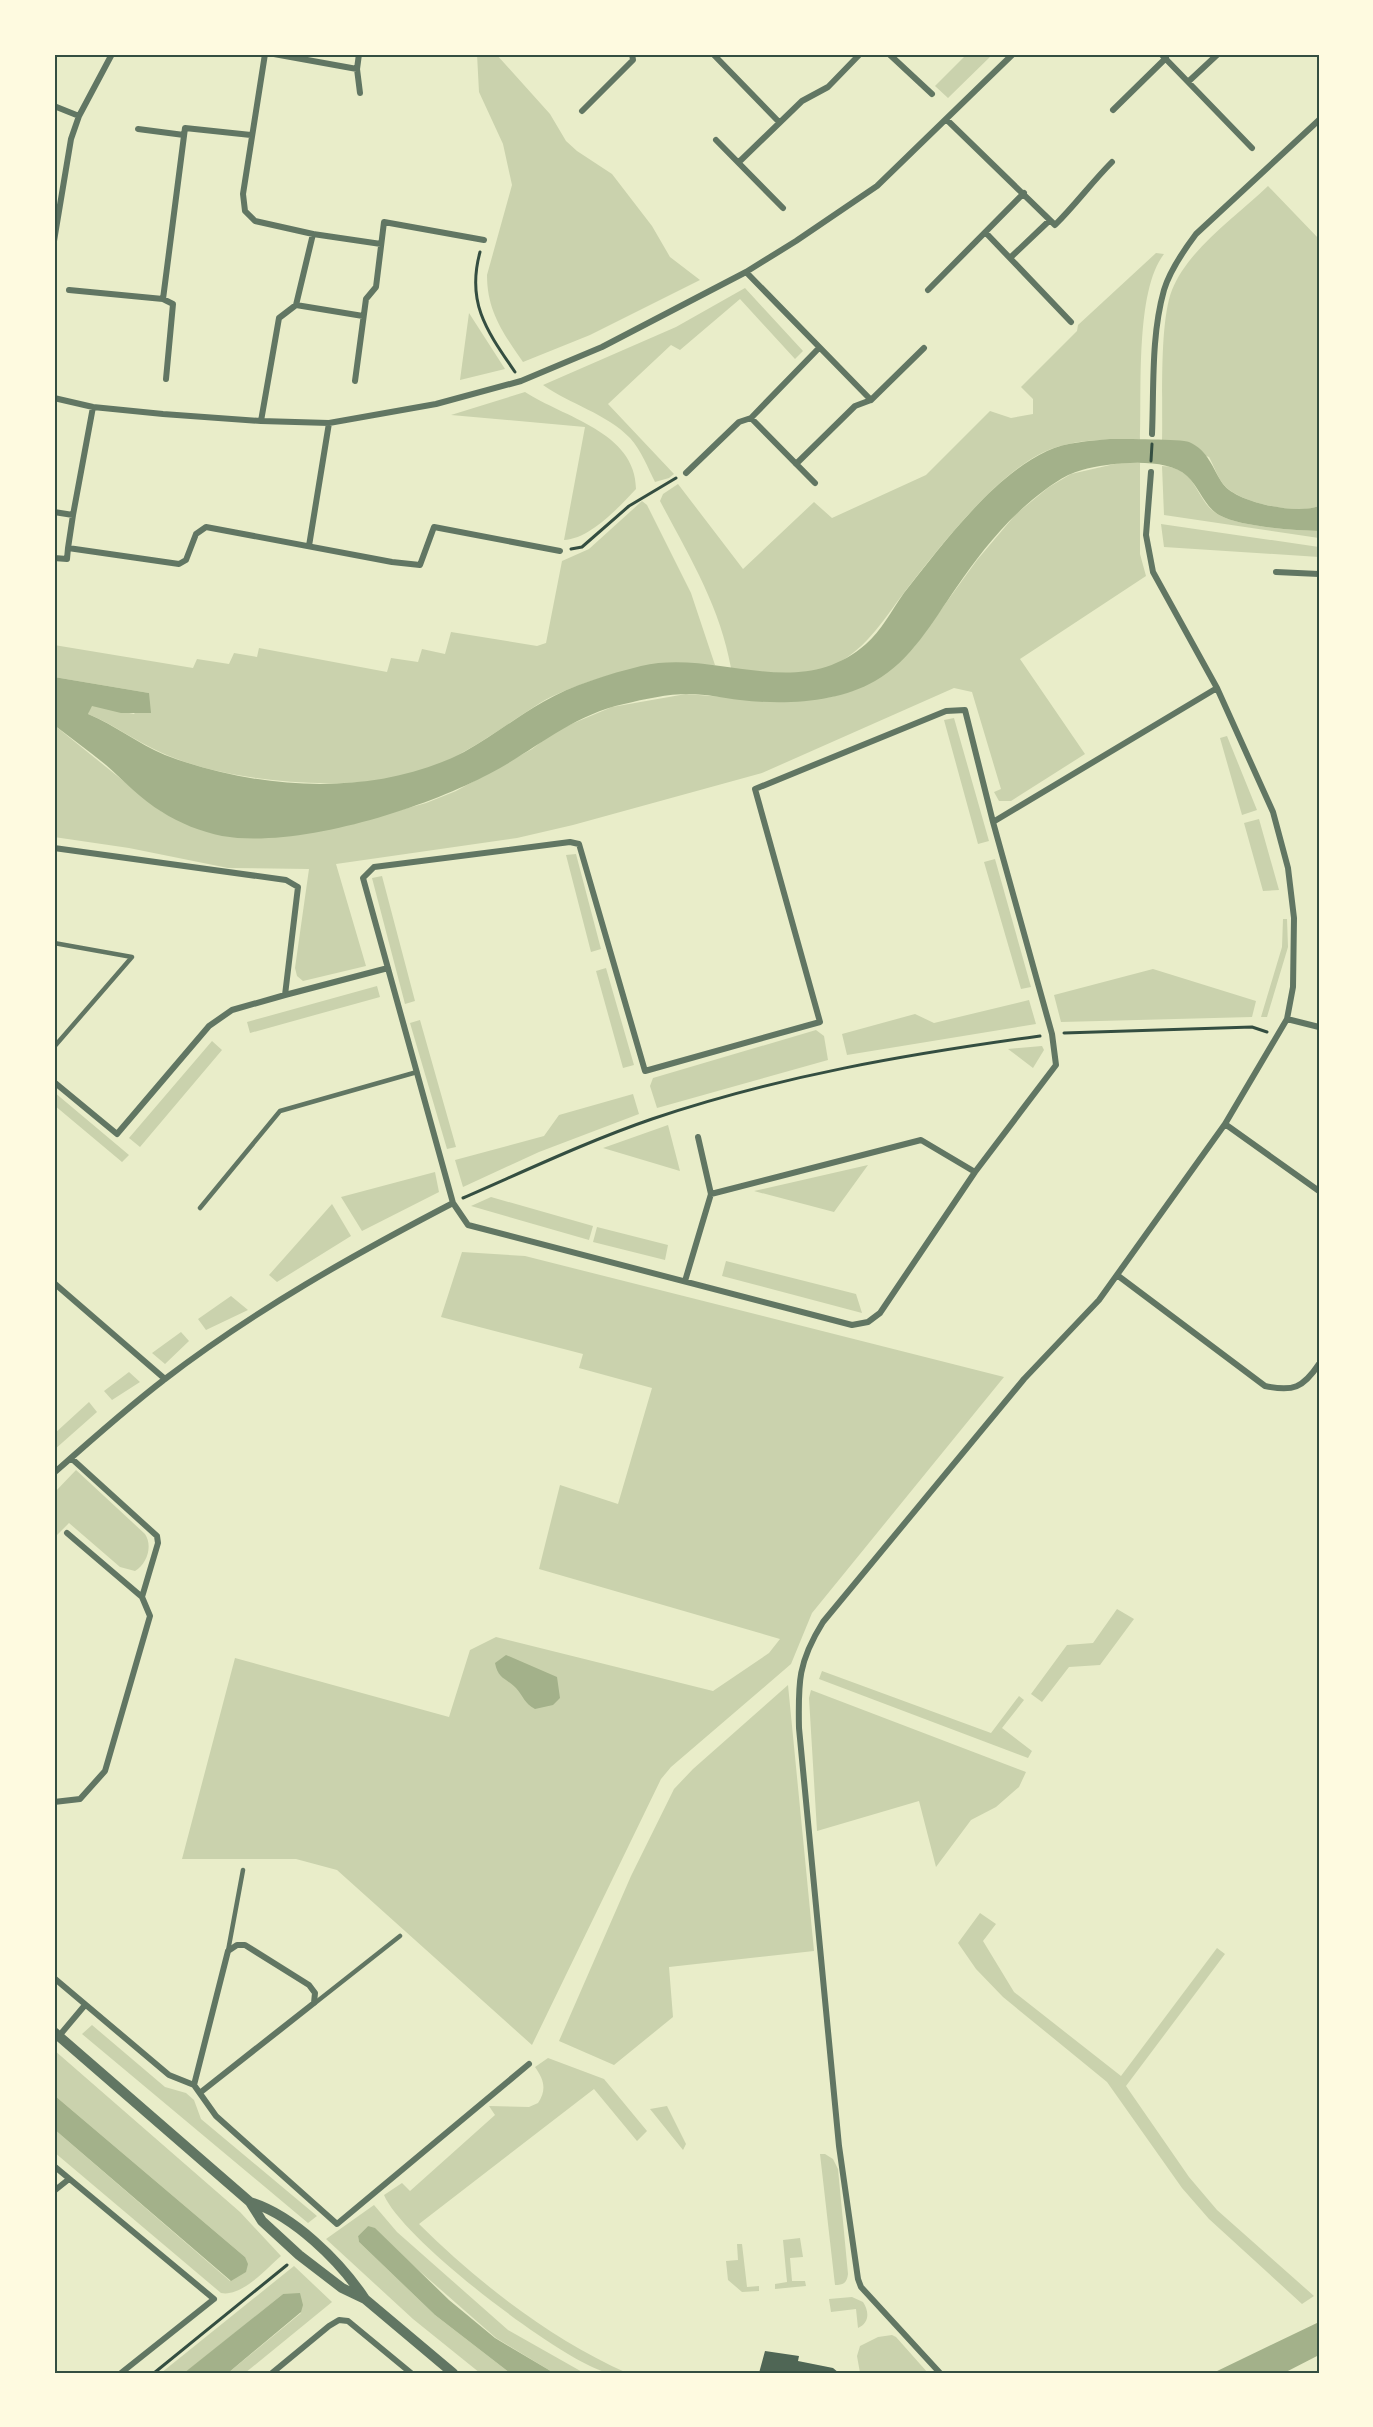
<svg xmlns="http://www.w3.org/2000/svg" width="1373" height="2427" font-family="'Alegreya Sans',sans-serif">
  <style>
    .green { fill: #cad2ad }
    .water { fill: #a3b18a }
    .building { fill: #4f6655 }
    .lines { fill: none; stroke-linecap: round; stroke-linejoin: round }
    .path { stroke: #344e41; stroke-width: 3 }
    .service { stroke: #617663; stroke-width: 4.5 }
    .minor { stroke: #617663; stroke-width: 6 }
    .tertiary { stroke: #617663; stroke-width: 10 }
    .neatline { fill: none; stroke: #344e41; stroke-width: 2 }
  </style>
  <rect width="100%" height="100%" fill="#e9edc9"/>
  <path class="green" d="M 477,54 L 496,54 L 550,114 L 566,141 L 577,151 L 612,174 L 652,226 L 670,257 L 700,280 L 590,335 L 523,362 C 503,333 487,311 487,275 L 512,185 L 503,144 L 479,92 Z
    M 967,54 L 993,54 L 948,98 L 935,86 Z
    M 1268,186 L 1319,239 L 1319,506 C 1298,515 1240,503 1225,486 C 1218,479 1214,466 1209,457 L 1162,441 C 1163,404 1159,323 1172,290 C 1189,248 1236,217 1268,186 Z
    M 1156,253 L 1164,254 C 1135,291 1142,392 1140,440 C 1111,439 1079,439 1051,449 C 998,469 934,554 900,598 C 878,628 859,658 821,670 C 792,679 760,673 731,668 C 720,606 689,556 660,501 L 663,494 L 678,484 L 743,569 L 814,502 L 832,518 L 926,475 L 990,411 L 1011,418 L 1033,414 L 1033,399 L 1021,387 L 1077,331 L 1078,325 Z
    M 745,288 L 803,351 L 795,359 L 740,299 L 680,350 L 671,345 L 608,404 L 674,474 L 669,478 L 655,482 C 648,468 641,450 630,438 C 607,414 570,404 543,385 L 676,327 Z
    M 469,313 L 505,369 L 460,380 Z
    M 525,392 C 563,417 636,432 636,489 C 619,507 590,539 564,540 L 585,427 L 451,415 Z
    M 1119,463 L 1140,463 L 1140,554 L 1146,576 L 1020,659 L 1085,754 L 1011,801 L 999,801 L 994,792 L 1001,789 L 972,692 L 954,688 L 762,773 L 573,825 L 517,838 L 336,864 L 366,966 L 303,981 L 297,976 L 295,968 L 309,869 L 228,868 L 129,848 L 54,837 L 54,725 L 162,812 L 203,830 L 239,837 L 276,836 L 346,825 L 426,803 L 456,791 L 532,749 L 557,730 L 612,707 L 686,694 L 786,702 L 831,697 L 855,690 L 914,647 L 977,560 L 1016,514 L 1049,487 L 1071,474 Z
    M 1162,466 C 1199,468 1194,501 1219,515 C 1241,527 1293,530 1319,531 L 1319,538 L 1164,515 Z
    M 642,501 L 647,505 L 691,593 L 715,665 C 697,664 678,662 660,664 C 628,668 568,686 540,703 C 505,725 473,750 435,766 C 365,796 228,784 160,752 C 135,741 113,724 88,714 L 91,705 L 134,714 L 149,693 L 54,677 L 54,645 L 193,668 L 197,659 L 229,664 L 234,653 L 257,657 L 259,648 L 387,672 L 391,658 L 418,662 L 422,649 L 445,654 L 451,632 L 537,646 L 546,643 L 562,561 L 589,549 Z
    M 1161,524 L 1319,547 L 1319,557 L 1164,547 Z
    M 954,718 L 989,841 L 978,844 L 944,720 Z
    M 1227,736 L 1257,810 L 1242,815 L 1220,738 Z
    M 1259,819 L 1279,890 L 1263,891 L 1244,823 Z
    M 576,854 L 601,949 L 591,952 L 566,855 Z
    M 995,859 L 1031,987 L 1021,989 L 984,862 Z
    M 382,876 L 415,1001 L 405,1004 L 372,878 Z
    M 1283,919 L 1287,919 L 1288,947 L 1267,1017 L 1261,1017 L 1282,947 Z
    M 606,968 L 634,1065 L 623,1068 L 596,971 Z
    M 1153,969 L 1256,1001 L 1252,1017 L 1061,1022 L 1054,995 Z
    M 377,986 L 380,997 L 250,1033 L 247,1022 Z
    M 1029,1000 L 1036,1024 L 847,1055 L 842,1034 L 915,1014 L 934,1023 Z
    M 420,1020 L 456,1147 L 447,1149 L 410,1023 Z
    M 816,1030 L 824,1036 L 828,1060 L 657,1108 L 650,1086 L 653,1078 Z
    M 212,1041 L 222,1050 L 140,1147 L 129,1138 Z
    M 1042,1046 L 1044,1050 L 1033,1068 L 1008,1049 Z
    M 54,1092 L 129,1155 L 122,1162 L 54,1105 Z
    M 633,1094 L 639,1114 L 539,1152 L 463,1187 L 455,1160 L 544,1136 L 559,1115 Z
    M 668,1125 L 680,1171 L 603,1148 Z
    M 868,1165 L 834,1212 L 754,1191 Z
    M 435,1172 L 439,1192 L 362,1231 L 341,1197 Z
    M 491,1197 L 593,1226 L 589,1240 L 471,1206 Z
    M 332,1204 L 351,1236 L 277,1282 L 269,1275 Z
    M 597,1227 L 668,1245 L 665,1260 L 593,1242 Z
    M 462,1252 L 525,1256 L 1004,1377 L 812,1613 L 791,1664 L 671,1767 L 661,1779 L 532,2045 L 337,1870 L 296,1859 L 182,1859 L 235,1658 L 449,1717 L 470,1650 L 496,1637 L 713,1691 L 769,1653 L 780,1639 L 539,1569 L 560,1485 L 618,1504 L 652,1388 L 579,1368 L 583,1354 L 441,1317 Z
    M 726,1261 L 856,1294 L 862,1313 L 722,1276 Z
    M 231,1296 L 248,1310 L 206,1330 L 198,1319 Z
    M 181,1332 L 189,1341 L 165,1364 L 152,1353 Z
    M 129,1372 L 140,1382 L 112,1400 L 104,1391 Z
    M 89,1402 L 97,1412 L 54,1450 L 54,1434 Z
    M 76,1470 L 145,1534 C 153,1546 147,1564 135,1571 L 120,1567 L 69,1523 L 54,1538 L 54,1493 Z
    M 1117,1609 L 1134,1619 L 1100,1665 L 1069,1667 L 1042,1702 L 1031,1694 L 1067,1645 L 1093,1643 Z
    M 822,1671 L 991,1733 L 1019,1696 L 1024,1700 L 1002,1728 L 1032,1751 L 1028,1758 L 819,1679 Z
    M 788,1685 L 814,1951 L 669,1967 L 673,2017 L 614,2065 L 559,2041 L 631,1876 L 674,1789 L 693,1769 Z
    M 811,1690 L 1026,1772 L 1019,1787 L 996,1807 L 971,1820 L 936,1867 L 919,1801 L 817,1831 L 809,1698 Z
    M 980,1913 L 996,1924 L 983,1941 L 1014,1992 L 1121,2076 L 1217,1948 L 1225,1954 L 1126,2086 L 1189,2177 L 1217,2210 L 1314,2296 L 1302,2304 L 1209,2219 L 1182,2188 L 1107,2082 L 1003,1997 L 976,1969 L 958,1943 Z
    M 92,2025 L 165,2087 L 186,2093 L 194,2100 L 201,2119 L 317,2216 L 308,2223 L 82,2034 Z
    M 54,2050 L 240,2212 L 281,2256 C 266,2269 242,2297 221,2293 L 54,2152 L 54,2129 L 230,2281 L 245,2257 L 54,2095 Z
    M 548,2058 L 604,2079 L 647,2131 L 637,2141 L 594,2089 L 419,2224 C 480,2284 549,2338 627,2373 C 620,2373 611,2374 605,2372 C 558,2358 403,2240 384,2195 L 402,2183 L 410,2191 L 495,2115 L 489,2106 L 529,2107 L 538,2103 C 547,2089 544,2080 535,2067 Z
    M 667,2106 L 686,2144 L 683,2150 L 650,2109 Z
    M 825,2154 L 833,2159 L 838,2169 L 848,2274 C 847,2283 843,2285 835,2285 L 820,2154 Z
    M 374,2205 L 397,2232 L 508,2330 L 584,2373 L 554,2373 L 496,2338 L 368,2226 L 358,2236 L 359,2242 L 435,2315 L 510,2373 L 480,2373 L 413,2319 L 326,2239 Z
    M 800,2238 L 803,2257 L 790,2258 L 792,2281 L 805,2281 L 806,2286 L 775,2289 L 775,2284 L 787,2282 L 783,2240 Z
    M 737,2244 L 742,2244 L 747,2287 L 759,2286 L 759,2291 L 742,2292 L 728,2280 L 726,2261 L 738,2260 Z
    M 294,2266 L 332,2302 L 245,2373 L 228,2373 L 301,2313 L 283,2294 L 185,2373 L 161,2373 Z
    M 852,2297 L 863,2302 C 869,2311 870,2323 858,2328 L 856,2309 L 831,2312 L 829,2299 Z
    M 892,2335 L 896,2337 L 928,2373 L 860,2373 L 857,2356 L 860,2346 L 878,2337 Z"/>
  <path class="water" d="M 1110,439 C 1123,439 1182,439 1189,442 C 1209,451 1212,468 1223,484 C 1237,503 1298,515 1319,506 L 1319,531 C 1293,530 1241,527 1219,515 C 1204,506 1200,488 1187,476 C 1166,456 1108,463 1082,470 C 1063,475 1047,488 1032,500 C 1002,525 978,556 956,588 C 933,621 911,661 875,681 C 837,703 783,705 740,700 C 723,698 706,694 689,694 C 667,694 645,699 624,704 C 570,716 537,749 489,774 C 423,809 297,849 222,836 C 202,832 179,823 162,812 C 141,799 124,781 106,765 C 89,751 71,738 54,725 L 54,677 L 149,693 L 151,713 L 121,713 L 92,706 L 88,714 C 115,725 138,744 165,755 C 257,790 375,798 464,752 C 492,737 516,717 543,702 C 572,685 609,674 641,666 C 718,648 797,704 866,644 C 881,631 892,610 904,593 C 941,546 993,476 1047,451 C 1066,442 1090,441 1110,439 Z
    M 506,1655 L 557,1677 L 560,1698 L 553,1705 L 535,1709 C 524,1703 524,1697 516,1688 C 506,1678 498,1679 495,1663 Z
    M 54,2095 L 245,2257 L 248,2264 L 246,2272 L 231,2281 L 54,2129 Z
    M 368,2226 L 375,2228 L 449,2300 L 495,2338 L 554,2373 L 510,2373 L 435,2315 L 359,2242 L 358,2236 Z
    M 300,2293 L 303,2305 L 301,2312 L 228,2373 L 184,2373 L 283,2294 Z
    M 1319,2322 L 1319,2355 L 1284,2373 L 1213,2373 Z"/>
  <path class="building" d="M 765,2351 L 799,2356 L 798,2361 L 833,2368 L 839,2373 L 759,2373 Z"/>
  <g class="lines">
    <path class="path" d="M 480,252 C 466,303 487,331 515,372
      M 1151,461 L 1152,444
      M 571,549 L 582,547 L 629,506 L 676,478
      M 1064,1033 L 1252,1027 L 1267,1032
      M 463,1198 C 525,1171 588,1141 652,1119 C 779,1076 908,1054 1040,1036
      M 154,2373 L 287,2265"/>
    <path class="service" d="M 54,943 L 132,957 L 54,1047
      M 200,1208 L 280,1111 L 417,1072
      M 228,1951 L 243,1870
      M 315,2003 L 400,1936"/>
    <path class="minor" d="M 265,54 L 243,194 L 245,211 L 255,221 L 313,234 L 381,244
      M 274,54 L 357,69
      M 359,54 L 357,69 L 360,93
      M 713,54 L 779,122
      M 889,54 L 932,94
      M 1161,54 L 1252,148
      M 1189,81 L 1218,54
      M 54,106 L 79,116
      M 1113,110 L 1166,58
      M 582,111 L 633,60 L 632,54
      M 946,119 L 1055,225 C 1076,204 1092,182 1112,162
      M 138,129 L 184,135
      M 716,140 L 783,208
      M 739,162 L 802,101 L 828,87 L 860,54
      M 986,233 L 1071,322
      M 54,241 L 71,139 L 79,116 L 112,54
      M 1010,258 L 1050,220
      M 746,272 L 871,400
      M 69,290 L 163,299 L 173,304 L 166,379
      M 928,290 L 1024,193
      M 163,299 L 185,128 L 251,135
      M 296,305 L 363,316
      M 355,381 L 366,299 L 376,287 L 384,222 L 484,240
      M 54,398 L 93,407 L 163,414 L 261,421 L 329,423 L 436,404 L 521,381 L 602,347 L 746,272 L 796,241 L 877,186 L 1013,54
      M 751,418 L 815,483
      M 261,421 L 279,318 L 296,305 L 313,234
      M 1152,434 C 1154,387 1151,336 1164,290 C 1170,270 1184,250 1196,234 L 1319,120
      M 796,464 L 855,406 L 871,400 L 924,348
      M 686,473 L 739,422 L 751,418 L 818,349
      M 54,512 L 73,515 L 68,548 L 179,564 L 186,560 L 196,534 L 206,527 L 392,562 L 420,565 L 434,527 L 560,551
      M 73,515 L 93,407
      M 309,546 L 329,423
      M 54,558 L 67,559 L 68,548
      M 1276,572 L 1319,574
      M 965,710 L 993,822 L 1052,1034 L 1056,1065 L 975,1172 L 880,1313 L 868,1322 L 852,1325 L 468,1225 L 453,1203 L 363,878 L 374,867 L 570,842 L 579,844 L 645,1071 L 820,1022 L 755,789 L 946,711 Z
      M 993,822 L 1217,688
      M 54,848 L 286,880 L 298,887 L 285,995 L 388,968
      M 1287,1019 L 1319,1027
      M 54,1082 L 117,1134 L 209,1026 L 232,1010 L 285,995
      M 1225,1124 L 1319,1191
      M 698,1137 L 711,1194
      M 1117,1275 L 1265,1386 C 1293,1392 1303,1388 1319,1364
      M 685,1281 L 711,1194 L 921,1140 L 975,1172
      M 54,1283 L 165,1379
      M 71,1458 L 157,1536 L 158,1543 L 142,1597
      M 54,1473 C 90,1441 127,1408 165,1379 C 255,1310 353,1255 453,1203
      M 54,1802 L 80,1799 L 105,1771 L 150,1616 L 142,1597 L 67,1533
      M 54,1978 L 169,2075 L 194,2085 L 216,2116 L 337,2224 L 529,2064
      M 59,2036 L 85,2005
      M 194,2085 L 228,1951 L 237,1945 L 245,1945 L 309,1985 L 315,1993 L 314,2003 L 201,2092
      M 54,2166 L 214,2299 L 121,2373
      M 54,2191 L 69,2179
      M 272,2373 L 329,2326 L 339,2320 L 348,2321 L 411,2373
      M 940,2373 L 861,2287 L 858,2279 L 839,2146 L 799,1728 C 798,1682 798,1662 823,1622 L 1024,1379 L 1099,1300 L 1225,1124 L 1287,1019 L 1293,987 L 1294,918 L 1288,868 L 1273,812 L 1217,688 L 1153,572 L 1146,535 L 1151,472"/>
    <path class="tertiary" d="M 54,2032 L 250,2202 L 262,2221 L 299,2255 L 342,2288 L 365,2299 L 453,2373
      M 250,2202 C 293,2215 340,2261 365,2299"/>
  </g>
  <rect width="1373" height="2427" fill="none" stroke="#fefae0" stroke-width="111"/>
  <rect x="56" y="56" width="1262" height="2316" class="neatline"/>
</svg>
